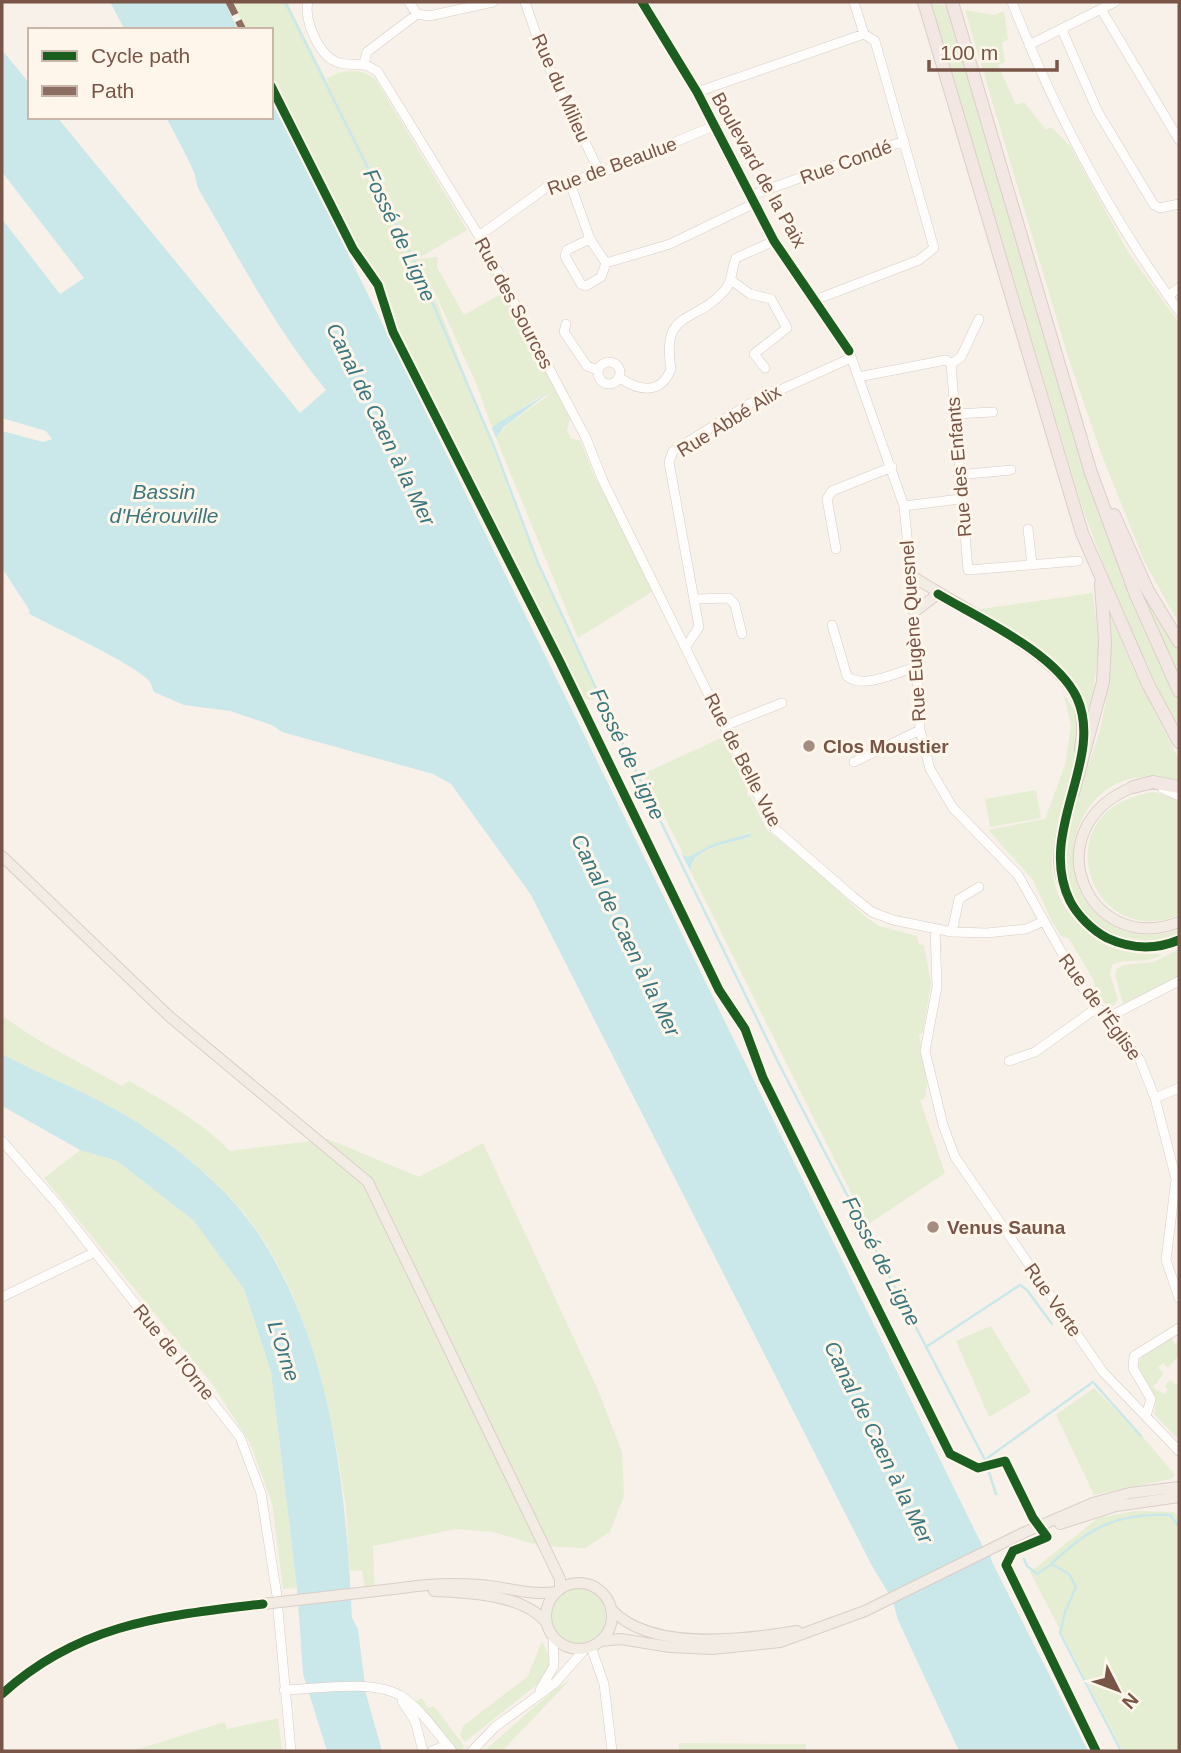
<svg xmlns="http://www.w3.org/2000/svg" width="1181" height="1753" font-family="Arial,sans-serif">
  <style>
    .green { fill: #e5eed2 }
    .water { fill: #cae8e9 }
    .pier { fill: #f8f1e9 }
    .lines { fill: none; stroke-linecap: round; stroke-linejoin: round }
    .stream { stroke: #cae8e9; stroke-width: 2.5 }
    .minor-casing { stroke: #d6ccc6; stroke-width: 10 }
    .major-casing { stroke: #dacec8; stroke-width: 12 }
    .highway-casing { stroke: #dacec8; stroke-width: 14 }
    .minor { stroke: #fefdfc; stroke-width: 9 }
    .major { stroke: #f3ece4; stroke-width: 10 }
    .highway { stroke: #f2e7e3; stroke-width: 12 }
    .major-bridge-casing { stroke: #dacec8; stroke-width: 12; stroke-linecap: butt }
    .major-bridge { stroke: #f3ece4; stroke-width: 10 }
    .quiet { stroke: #8d6e63; stroke-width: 7; stroke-dasharray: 14 7; stroke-linecap: butt }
    .cycleway-casing { stroke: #fff6eb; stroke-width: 13 }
    .cycleway { stroke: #1b5e20; stroke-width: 9 }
    .poi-dot { fill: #a58c80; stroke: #fff6eb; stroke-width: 2.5 }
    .labels { text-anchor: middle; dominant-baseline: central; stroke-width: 6; stroke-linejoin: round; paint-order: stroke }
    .street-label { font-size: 19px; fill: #785547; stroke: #fff6eb }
    .poi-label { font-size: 19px; font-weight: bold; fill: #785547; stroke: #fff6eb; text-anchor: start }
    .water-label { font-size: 21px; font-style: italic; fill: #3a777e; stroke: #fff6eb }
  </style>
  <rect width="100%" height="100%" fill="#f8f1e9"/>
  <path class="green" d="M 232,2 L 287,2 L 329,85 L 327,78 C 344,69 362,68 376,80 L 467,230 L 417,259 L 438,257 L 437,267 L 464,315 L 501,294 L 477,251 L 482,248 L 570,419 L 567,430 L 571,439 L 580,440 L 595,477 L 655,590 L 578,638 L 496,438 L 507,425 L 549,395 L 539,397 L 492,428 L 476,383 L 427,276 L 537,563 L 599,695 L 591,700 L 577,698 L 390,321 L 378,281 L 354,249 L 271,81 L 271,30 L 246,30 Z
    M 931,4 L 948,6 L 1098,509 L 1123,580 L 1179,702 L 1179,733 L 1117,600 L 1082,507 Z
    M 965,10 L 995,15 L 1004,11 L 1008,40 L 1002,43 L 1005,62 L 998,65 L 1016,105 L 1024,102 L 1046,130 L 1051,127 L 1070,146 L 1128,252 L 1179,323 L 1179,624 L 1144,561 L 1101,453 L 1068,357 Z
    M 1093,593 L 1099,649 L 1090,717 L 1074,682 L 1057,663 L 973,610 Z
    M 1151,604 L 1179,652 L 1179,675 L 1148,606 Z
    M 1110,614 L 1132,666 L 1179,760 L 1179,785 C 1171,782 1162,778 1153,777 C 1070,772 1042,893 1116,927 C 1137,937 1157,937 1178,930 L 1179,933 C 1157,943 1135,944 1113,933 C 1024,889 1086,787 1102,721 C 1110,686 1111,651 1107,615 Z
    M 1063,692 C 1066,698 1071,704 1074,710 C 1099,776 1006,860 1084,929 C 1108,950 1131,955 1162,954 C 1147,966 1127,956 1112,965 L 1110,974 L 1118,1000 L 1113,1006 L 1107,1005 L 1096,993 L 1094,981 L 1069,939 L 1061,936 L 1052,922 L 1033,880 L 988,830 L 1045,819 L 1065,765 L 1071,725 Z
    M 723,737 L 748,790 L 747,797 L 750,796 L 767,830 L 825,878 L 863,915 L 879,926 L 917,936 L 919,944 L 924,945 L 931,983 L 923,1032 L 919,1035 L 927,1083 L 925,1098 L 920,1100 L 945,1173 L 867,1225 L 691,872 C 689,848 732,843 749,838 L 750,832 L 685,858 L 643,774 Z
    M 1036,790 L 1041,818 L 990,827 L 985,799 Z
    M 1154,792 L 1173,798 L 1179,804 L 1179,915 C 1089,953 1040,808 1154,792 Z
    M 1179,949 L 1179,976 L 1123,1004 L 1115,975 L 1117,969 L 1123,965 L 1154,962 Z
    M 2,1016 L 38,1040 L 122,1086 L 129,1081 C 165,1101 200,1121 230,1151 L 328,1139 L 419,1177 L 483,1143 L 598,1390 L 622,1452 L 624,1496 L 610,1532 L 585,1548 L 541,1546 L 493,1532 L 456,1529 L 373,1546 L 375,1597 L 366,1598 L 362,1570 L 350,1571 C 347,1548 348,1525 345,1502 C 333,1415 312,1319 266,1244 C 236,1194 183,1151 135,1121 C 92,1094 46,1077 2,1054 Z
    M 80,1150 L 117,1161 L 193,1220 L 244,1289 L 271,1372 L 297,1588 L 283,1589 L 272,1503 L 250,1443 L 213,1385 L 44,1178 Z
    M 991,1326 L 1031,1392 L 989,1417 L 956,1341 Z
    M 1171,1338 L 1175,1344 L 1179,1341 L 1179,1355 L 1168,1368 L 1163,1363 L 1158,1368 L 1164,1373 L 1153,1388 L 1165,1394 L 1168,1390 L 1165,1386 L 1170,1380 L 1176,1385 L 1179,1382 L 1179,1440 L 1154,1414 C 1154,1410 1156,1407 1156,1403 C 1156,1393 1141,1376 1138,1364 L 1142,1357 Z
    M 1094,1388 L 1142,1436 L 1175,1475 L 1171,1479 L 1094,1495 L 1056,1415 Z
    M 1135,1511 L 1174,1512 L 1179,1519 L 1179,1751 L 1123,1751 L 1030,1572 L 1098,1518 Z
    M551 1616a28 28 0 1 1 56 0a28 28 0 1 1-56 0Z
    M 542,1641 L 552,1663 L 539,1683 L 465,1742 L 460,1735 L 463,1726 L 528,1676 Z
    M 569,1681 L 502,1751 L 484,1751 L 555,1689 Z
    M 422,1698 L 428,1708 L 434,1706 L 464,1746 L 461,1751 L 456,1751 L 419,1708 L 416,1701 Z
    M 278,1718 L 282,1751 L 132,1751 L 225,1722 L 227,1729 Z
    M 679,1743 L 806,1744 L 806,1751 L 679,1751 Z"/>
  <path class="water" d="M 110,2 L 225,2 L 238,30 L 125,30 Z
    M 2,50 L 30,84 L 30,117 L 57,117 L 300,413 L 326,390 C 275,328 239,258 199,190 C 196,184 196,176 193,170 C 185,152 175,135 166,117 L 271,117 L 271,97 L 983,1547 L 988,1547 L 992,1562 L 1088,1751 L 959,1751 L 898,1620 L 892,1599 L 872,1566 L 531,895 L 451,784 L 433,774 L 282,732 L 272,725 L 230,711 L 184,705 L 154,692 C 152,689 152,685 150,682 C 137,665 51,626 28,613 L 30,611 L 2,568 L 2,219 L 60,294 L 84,278 L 2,172 Z
    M 548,393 L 504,427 L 496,438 L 492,428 L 496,424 Z
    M 751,833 L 750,837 C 732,843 688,848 691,872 L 682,855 L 688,857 L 713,844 Z
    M 2,1054 C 46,1077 92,1094 135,1121 C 183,1151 235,1194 265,1244 C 333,1354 346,1492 352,1618 L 358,1629 L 366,1694 L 382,1751 L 327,1751 L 303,1674 L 297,1588 L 271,1372 L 244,1289 L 193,1220 L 117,1161 L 80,1150 L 2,1106 Z"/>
  <path class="pier" d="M 2,418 L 46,431 L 52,439 L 43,442 L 2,431 Z"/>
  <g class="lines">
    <path class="stream" d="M 285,2 L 415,262 L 493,444 L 538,563 L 599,695 L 780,1066 L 985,1460 L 996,1494
      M 926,1347 L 1020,1285 L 1027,1290 L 1052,1324
      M 986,1459 L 1093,1382 L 1141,1436
      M 1024,1559 L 1027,1566 L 1037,1574 L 1052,1564 L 1069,1574 L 1076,1587 L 1065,1612 L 1060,1633 L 1121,1751
      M 1052,1563 C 1090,1527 1117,1513 1170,1515 L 1179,1527"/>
    <defs>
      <path id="minor" d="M 308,2 C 303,20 320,59 340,63 C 357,67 361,60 378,72 L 479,236 L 586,438 L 603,481 L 775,829 L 852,896 L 872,912 L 893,920 L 952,932 L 987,933 L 1026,929 L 1044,921
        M 409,2 L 417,14
        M 525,2 L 544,57 L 600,173
        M 642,2 L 697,92 L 774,241 L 849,351 L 904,506 L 913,596 L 920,730 L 930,769 L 953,808 L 1018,875 L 1080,985 L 1140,1060 L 1155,1098 L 1176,1179 L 1166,1260 L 1179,1298
        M 1012,2 C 1055,113 1109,215 1179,311
        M 1101,9 L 1179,140
        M 1062,30 L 1098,112 L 1154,205 L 1160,208 L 1179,204
        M 1029,45 L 1115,2
        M 364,63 L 367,52 L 417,14 L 429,16 L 493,2
        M 697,92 L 864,34
        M 570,183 L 590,239 L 606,263 L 670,244 L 753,204
        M 749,196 L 904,141
        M 479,236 L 547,187 L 600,173 L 714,126
        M 590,239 L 567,250 L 565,256 L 581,284 L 586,286 L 601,277 L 606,263
        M 731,280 L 750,294 L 771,299 L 787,328 L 754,354 L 765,368
        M 1168,296 L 1179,288
        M 815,300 L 919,260 L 934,248 L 875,41 L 864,34 L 854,2
        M 566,324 L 564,332 L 587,366 L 598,370
        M598 373a11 11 0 1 1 22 0a11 11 0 1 1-22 0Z
        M 951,364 L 968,570 L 1078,561
        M 951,364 L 961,357 L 979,319
        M 858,377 L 946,360 L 951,364
        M 620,378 C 639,391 661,395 671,369 C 661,308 695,325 725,290 C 733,281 731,269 736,258 L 774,241
        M 954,414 L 993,412
        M 958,475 L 1011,470
        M 904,506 L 960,499
        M 1028,529 L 1032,565
        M 836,549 L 827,499 L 832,491 L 892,467
        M 696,599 L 729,598 L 735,605 L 742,634
        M 832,625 L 847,676 C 863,690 897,672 916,667
        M 687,645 L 699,627 L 669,462 L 673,451 L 749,404 L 851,358
        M 724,726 L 782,703
        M 854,762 L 920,730
        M 1163,789 L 1179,796
        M 935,929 L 937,987 L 925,1051 L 943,1125 L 955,1157 L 1103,1372 L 1179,1451
        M 952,932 L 959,899 L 979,887
        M 1107,1018 L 1179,981
        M 1009,1061 L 1035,1052 L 1098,1007
        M 1155,1098 L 1179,1088
        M 2,1141 L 57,1204 L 240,1437 L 261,1493 L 277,1596
        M 2,1297 L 93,1253
        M 1146,1416 L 1151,1399 L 1133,1368 L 1134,1356 L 1179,1328
        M 278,1610 L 291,1751
        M 591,1647 L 604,1684 L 612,1751
        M 284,1690 C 318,1689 376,1678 404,1698 C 422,1711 438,1734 452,1751
        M 540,1690 L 554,1666 L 553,1637
        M 402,1701 L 415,1721 L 423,1751
        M 432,1751 L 442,1747 L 450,1748
        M 472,1751 L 495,1727 L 555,1683 L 585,1649"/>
      <path id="major" d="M 912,576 C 956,605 1053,651 1076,697 C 1084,713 1083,731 1080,749
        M 914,612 L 938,594
        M 1074,786 C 1070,812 1058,834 1059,861 C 1062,921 1123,964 1179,940
        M 1133,787 C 1032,828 1087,958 1179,922
        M 2,856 L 170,1017 L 368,1182 L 560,1579 L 560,1589
        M 1060,1524 L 1116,1506 L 1179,1497
        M546 1616a33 33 0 1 1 66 0a33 33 0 1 1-66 0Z
        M 402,1588 C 428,1584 453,1583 480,1585 C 507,1587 529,1596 557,1592
        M 434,1591 C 469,1593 522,1594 546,1622
        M 611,1609 C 650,1652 744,1640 797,1631
        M 600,1641 L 621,1639 L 670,1647 L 712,1649 L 780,1642 L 865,1611 L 1023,1533 L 1093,1503 L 1130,1493 L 1179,1487
        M 2,1694 C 80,1623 163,1616 263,1604"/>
      <path id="highway" d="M 924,2 L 1082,533 L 1148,684 L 1179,742
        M 952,2 L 1091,473 L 1136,595 L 1179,691
        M 1114,515 L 1147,589 L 1179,642
        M 1133,787 L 1153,782 L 1179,787
        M 1073,793 L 1103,682 L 1105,642 L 1101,584"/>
    </defs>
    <use href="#minor" class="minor-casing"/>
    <use href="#major" class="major-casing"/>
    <use href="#highway" class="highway-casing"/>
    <use href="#minor" class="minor"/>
    <use href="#major" class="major"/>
    <use href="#highway" class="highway"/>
    <defs>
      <path id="major-bridge" d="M 263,1604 L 402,1588"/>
    </defs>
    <use href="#major-bridge" class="major-bridge-casing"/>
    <use href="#major-bridge" class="major-bridge"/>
    <path class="quiet" d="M 229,2 L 243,30"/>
    <defs>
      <path id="cycleway" d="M 642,2 L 697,92 L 774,241 L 849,351
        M 271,86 L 353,249 L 378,285 L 393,332 L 560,662 L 719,990 L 745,1029 L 763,1078 L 950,1454 L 978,1468 L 1005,1461 L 1033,1518 L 1047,1537 L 1013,1551 L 1006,1565 L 1096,1751
        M 938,594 C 980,619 1056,653 1077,698 C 1105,760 1036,832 1070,901 C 1078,916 1092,930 1107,938 C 1131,949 1155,950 1179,940
        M 2,1694 C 80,1623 163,1616 263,1604"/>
    </defs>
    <use href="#cycleway" class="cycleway-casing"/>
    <use href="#cycleway" class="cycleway"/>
  </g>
  <g class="poi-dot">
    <circle cx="809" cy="746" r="7"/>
    <circle cx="933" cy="1227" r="7"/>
  </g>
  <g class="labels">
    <g class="street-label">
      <text transform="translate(561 88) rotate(66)">Rue du Milieu</text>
      <text transform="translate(846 162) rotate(-20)">Rue Condé</text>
      <text transform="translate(612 166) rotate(-20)">Rue de Beaulue</text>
      <text transform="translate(759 170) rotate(61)">Boulevard de la Paix</text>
      <text transform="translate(514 303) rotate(62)">Rue des Sources</text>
      <text transform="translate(729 421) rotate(-32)">Rue Abbé Alix</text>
      <text transform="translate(959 467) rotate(-95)">Rue des Enfants</text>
      <text transform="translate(913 631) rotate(-94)">Rue Eugène Quesnel</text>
      <text transform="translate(743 760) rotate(63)">Rue de Belle Vue</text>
      <text transform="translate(1100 1007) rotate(54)">Rue de l'Église</text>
      <text transform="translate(1053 1300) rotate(55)">Rue Verte</text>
      <text transform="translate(174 1352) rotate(51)">Rue de l'Orne</text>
    </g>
    <g class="poi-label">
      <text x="823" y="746">Clos Moustier</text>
      <text x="947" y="1227">Venus Sauna</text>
    </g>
    <g class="water-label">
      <text transform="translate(400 235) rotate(65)">Fossé de Ligne</text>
      <text transform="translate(381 424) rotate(64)">Canal de Caen à la Mer</text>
      <text x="164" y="491">Bassin<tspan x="164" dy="24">d'Hérouville</tspan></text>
      <text transform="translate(628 754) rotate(64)">Fossé de Ligne</text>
      <text transform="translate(626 935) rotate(64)">Canal de Caen à la Mer</text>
      <text transform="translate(882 1261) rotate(62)">Fossé de Ligne</text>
      <text transform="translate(284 1351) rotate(72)">L'Orne</text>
      <text transform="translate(879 1442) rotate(64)">Canal de Caen à la Mer</text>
    </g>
  </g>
  <rect width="1181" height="1753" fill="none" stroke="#785547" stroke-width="7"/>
  <rect x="28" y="28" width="245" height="91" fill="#fff6eb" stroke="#c9b6a9" stroke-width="2"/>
  <rect x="42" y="51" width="35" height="10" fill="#1b5e20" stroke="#c9b6a9" stroke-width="2"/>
  <text x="91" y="63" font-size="21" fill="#785547">Cycle path</text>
  <rect x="42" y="86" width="35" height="10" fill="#8d6e63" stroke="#c9b6a9" stroke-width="2"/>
  <text x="91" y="98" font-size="21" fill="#785547">Path</text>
  <g transform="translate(1118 1690) rotate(132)" stroke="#fff6eb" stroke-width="5" paint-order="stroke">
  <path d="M0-5L12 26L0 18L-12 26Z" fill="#785547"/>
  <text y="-10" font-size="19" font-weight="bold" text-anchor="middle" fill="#785547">N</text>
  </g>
  <path d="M929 60v10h128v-10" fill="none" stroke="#785547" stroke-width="3.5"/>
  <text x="940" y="60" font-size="21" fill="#785547" stroke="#fff6eb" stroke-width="5" paint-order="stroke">100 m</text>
</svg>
